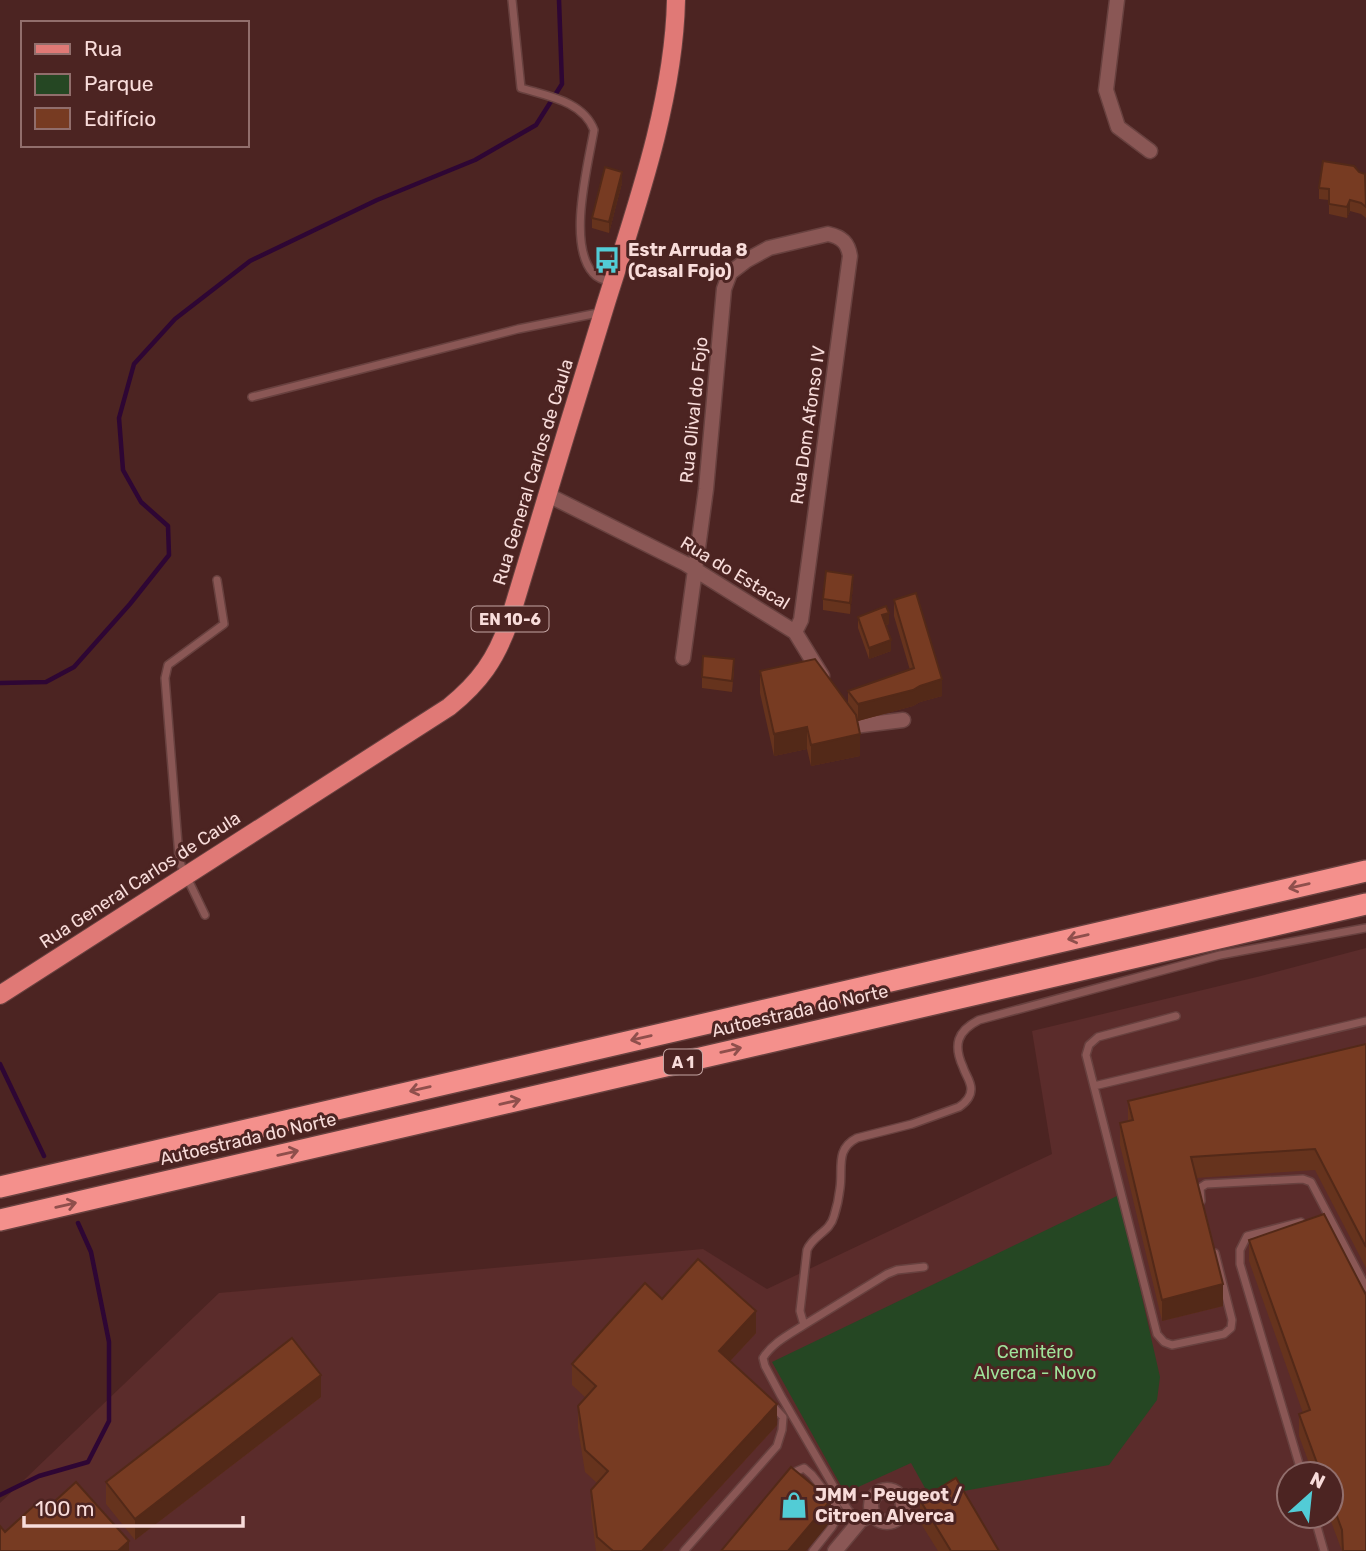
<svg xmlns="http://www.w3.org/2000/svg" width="1366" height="1551" font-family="Rubik,sans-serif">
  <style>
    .built { fill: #5b2c2b; fill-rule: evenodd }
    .green { fill: #254723 }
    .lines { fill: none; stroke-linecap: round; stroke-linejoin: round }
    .stream { stroke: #2e0634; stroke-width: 4.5 }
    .lane-casing { stroke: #68413f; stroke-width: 10 }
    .street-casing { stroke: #68413f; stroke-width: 17 }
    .primary-casing { stroke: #68413f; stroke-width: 20 }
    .highway-casing { stroke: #68413f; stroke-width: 24 }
    .lane { stroke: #8a5755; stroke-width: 7 }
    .street { stroke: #8a5755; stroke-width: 14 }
    .primary { stroke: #e07976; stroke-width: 18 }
    .highway { stroke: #f4908c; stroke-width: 21 }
    .wall { fill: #66331d }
    .shaded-wall { fill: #532918 }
    .building { fill: #773b22; stroke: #532918; stroke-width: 2 }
    .oneway { stroke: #8f4f4c }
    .labels { text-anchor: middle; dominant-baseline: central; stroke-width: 6; stroke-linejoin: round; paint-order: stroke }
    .shield { fill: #4c2422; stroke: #c4a5a3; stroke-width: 2 }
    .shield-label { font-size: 16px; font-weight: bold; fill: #f8dcda }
    .poi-label { font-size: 18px; font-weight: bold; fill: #f8dcda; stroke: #4c2422; text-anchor: start }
    .street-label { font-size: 18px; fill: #f8dcda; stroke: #4c2422 }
    .park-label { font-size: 18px; fill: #9fe39a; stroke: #4c2422 }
  </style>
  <rect width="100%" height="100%" fill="#4c2422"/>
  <path class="built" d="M 1366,948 L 1366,1551 L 0,1551 L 0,1503 L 219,1293 L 703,1249 L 767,1289 L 1052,1154 L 1032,1031 L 1261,976 ZM 1289,1474 L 1331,1474 L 1331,1516 L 1289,1516 Z"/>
  <path class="green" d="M 1119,1195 L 1160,1377 L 1157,1400 L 1109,1465 L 930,1497 L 911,1463 L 845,1493 L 772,1362 Z"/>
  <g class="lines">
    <path class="stream" d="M 0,683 L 46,682 L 74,667 L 130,604 L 169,555 L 168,526 L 141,502 L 123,470 L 119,418 L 134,364 L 175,319 L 250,261 L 377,200 L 475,160 L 536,125 L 562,84 L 559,0
      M 0,1064 L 44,1156
      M 0,1495 L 39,1476 L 88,1462 L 109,1421 L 109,1342 L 91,1252 L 78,1223"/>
    <defs>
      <path id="lane" d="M 512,0 L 521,88 C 547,96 583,101 594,130 C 588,165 567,244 593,273 C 598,279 605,280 612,282
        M 252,397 L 518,329 L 603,312
        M 205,915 L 181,865 L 179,857 L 165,678 L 168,665 L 224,624 L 217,580
        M 1176,1016 L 1098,1037 L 1089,1045 L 1086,1055 L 1157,1334 L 1164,1342 L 1172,1345 L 1224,1334 L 1231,1328 L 1232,1320 L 1215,1253
        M 1094,1086 L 1366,1021
        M 1201,1201 L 1200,1188 L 1206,1184 L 1303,1179 L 1311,1182 L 1366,1287
        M 1301,1222 L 1247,1236 L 1240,1250 L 1240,1264 L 1302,1474
        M 804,1325 L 887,1274 L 897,1270 L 924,1267
        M 792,1477 L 797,1471 L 804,1468 L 812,1475 L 837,1507 L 838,1516 L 832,1527 L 813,1551
        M 1314,1516 L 1324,1551
        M 860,1521 L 849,1511 L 842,1501 L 781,1396 L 765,1366 L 763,1358 C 772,1343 790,1334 804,1325 L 800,1311 L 807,1250 C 813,1235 830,1232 834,1216 C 837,1207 839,1197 840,1188 C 843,1168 835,1149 857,1138 L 912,1124 L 959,1107 C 965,1103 971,1097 971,1089 C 971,1081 965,1074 963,1067 C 953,1045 957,1031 979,1020 L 1220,955 L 1366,928
        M 684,1551 L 777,1446 L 782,1430 L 783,1417 L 771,1404"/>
      <path id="street" d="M 1117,0 L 1106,90 L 1118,127 L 1150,151
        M 548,495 L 686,564 L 795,632 L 822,676
        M 683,658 L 706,489 L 724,289 L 730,273 L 747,260 L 769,248 L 828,234 C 842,237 848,243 850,256 L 801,620 L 795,632
        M 846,714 L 854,726 L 903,720
        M871 1506a16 16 0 1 1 32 0a16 16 0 1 1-32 0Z
        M 835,1551 L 860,1521 L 873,1513"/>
      <path id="primary" d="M 0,995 L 449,707 C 480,682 496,659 509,622 C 541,516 573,409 606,303 C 636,208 674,100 676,0"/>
      <path id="highway" d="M 0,1187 L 1366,871
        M 0,1220 L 1366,904"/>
    </defs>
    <use href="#lane" class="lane-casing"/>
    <use href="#street" class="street-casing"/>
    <use href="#primary" class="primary-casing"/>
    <use href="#highway" class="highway-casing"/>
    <use href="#lane" class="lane"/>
    <use href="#street" class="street"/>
    <use href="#primary" class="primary"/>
    <use href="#highway" class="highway"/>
  </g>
  <path class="wall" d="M 1359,172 L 1366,175 L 1366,218 L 1361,214 L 1350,211 L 1347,218 L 1329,214 L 1329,200 L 1319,199 L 1319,188 Z
    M 622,183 L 609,233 L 592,228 L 592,218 Z
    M 853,586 L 850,614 L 823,610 L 823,599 Z
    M 894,600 L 942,696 L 920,702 L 913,706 L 858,721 L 857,720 L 860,756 L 811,766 L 807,749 L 774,756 L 760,693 L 760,671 L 848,704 L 848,691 L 910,670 L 894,616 Z
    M 858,617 L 889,624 L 886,625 L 891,651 L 869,659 L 858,628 Z
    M 734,670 L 732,692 L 702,688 L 702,677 Z
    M 1366,1044 L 1366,1268 L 1315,1170 L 1196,1178 L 1223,1306 L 1162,1321 L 1120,1145 L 1120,1123 L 1128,1121 L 1128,1101 Z
    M 1249,1240 L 1366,1551 L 1342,1551 L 1329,1516 L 1331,1516 L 1331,1474 L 1313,1474 L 1299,1436 L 1299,1414 L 1303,1413 L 1249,1261 Z
    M 662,1299 L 756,1333 L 730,1361 L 777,1425 L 662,1551 L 596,1551 L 591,1512 L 591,1490 L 597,1483 L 585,1472 L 578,1428 L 578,1406 L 586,1398 L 572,1385 L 572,1364 Z
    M 321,1397 L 135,1540 L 106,1504 L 106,1482 Z
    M 920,1500 L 999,1551 L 938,1551 L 920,1522 Z"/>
  <path class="shaded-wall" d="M 622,172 L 622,183 L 609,233 L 609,222 Z
    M 1350,200 L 1350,211 L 1347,218 L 1347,207 Z
    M 853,575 L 853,586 L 850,614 L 850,603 Z
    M 889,613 L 889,624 L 882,626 L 882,615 Z
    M 891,640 L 891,651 L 869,659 L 869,648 Z
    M 942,679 L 942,696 L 920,702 L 913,706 L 858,721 L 858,704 Z
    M 807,727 L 807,749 L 774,756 L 774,734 Z
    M 860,734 L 860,756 L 811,766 L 811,745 Z
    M 1223,1284 L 1223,1306 L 1162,1321 L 1162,1300 Z
    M 756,1311 L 756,1333 L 719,1373 L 719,1351 Z
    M 321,1375 L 321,1397 L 135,1540 L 135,1519 Z
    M 777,1404 L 777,1425 L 662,1551 L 642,1551 Z
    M 831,1500 L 831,1521 L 806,1551 L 788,1551 Z
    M 129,1541 L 129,1551 L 118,1551 Z"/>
  <path class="building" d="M 1323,161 L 1354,166 L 1359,172 L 1365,174 L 1366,207 L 1361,203 L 1350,200 L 1347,207 L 1329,204 L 1329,189 L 1319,188 Z
    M 605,167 L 622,172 L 609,222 L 592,218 Z
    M 826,571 L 853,575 L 850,603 L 823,599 Z
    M 916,593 L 942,679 L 920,686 L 913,690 L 858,704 L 848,691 L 914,668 L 894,600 Z
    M 886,606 L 889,613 L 882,615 L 891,640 L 869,648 L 858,617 Z
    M 703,656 L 734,659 L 732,681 L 702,677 Z
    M 815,659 L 856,715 L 860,734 L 811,745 L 807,727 L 774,734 L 760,671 Z
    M 1366,1044 L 1366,1247 L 1315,1149 L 1191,1157 L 1223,1284 L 1162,1300 L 1120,1123 L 1133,1120 L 1128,1101 Z
    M 1324,1214 L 1366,1295 L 1366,1551 L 1343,1551 L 1342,1530 L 1331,1500 L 1331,1474 L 1321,1474 L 1299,1414 L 1310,1410 L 1249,1240 Z
    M 698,1259 L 756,1311 L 719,1351 L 777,1404 L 642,1551 L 613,1551 L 597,1537 L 591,1490 L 608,1471 L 585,1450 L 578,1406 L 596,1386 L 572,1364 L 645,1283 L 662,1299 Z
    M 292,1338 L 321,1375 L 135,1519 L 106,1482 Z
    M 791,1467 L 831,1500 L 788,1551 L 721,1551 Z
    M 956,1478 L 999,1551 L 951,1551 L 920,1500 Z
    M 76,1482 L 129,1541 L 118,1551 L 0,1551 L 0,1526 L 5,1532 L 37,1503 L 44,1511 Z"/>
  <defs><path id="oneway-shaft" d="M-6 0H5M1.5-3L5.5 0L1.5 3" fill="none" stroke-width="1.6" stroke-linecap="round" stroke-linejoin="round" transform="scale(1.75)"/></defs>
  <g class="oneway">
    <use href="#oneway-shaft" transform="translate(1299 886) rotate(167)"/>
    <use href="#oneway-shaft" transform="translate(1078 937) rotate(167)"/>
    <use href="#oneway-shaft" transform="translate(641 1038) rotate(167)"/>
    <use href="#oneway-shaft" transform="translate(731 1050) rotate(-13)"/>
    <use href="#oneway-shaft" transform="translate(420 1089) rotate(167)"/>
    <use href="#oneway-shaft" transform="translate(510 1102) rotate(-13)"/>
    <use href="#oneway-shaft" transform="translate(288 1153) rotate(-13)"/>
    <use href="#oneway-shaft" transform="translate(66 1205) rotate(-13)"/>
  </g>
  <defs>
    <symbol id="bus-bare" viewBox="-9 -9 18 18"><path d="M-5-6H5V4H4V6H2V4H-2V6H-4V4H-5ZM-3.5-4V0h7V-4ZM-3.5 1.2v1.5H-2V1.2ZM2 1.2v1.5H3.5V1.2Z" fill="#52ccd6" stroke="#4c2422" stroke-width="2.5" paint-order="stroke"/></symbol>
    <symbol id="shop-bare" viewBox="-9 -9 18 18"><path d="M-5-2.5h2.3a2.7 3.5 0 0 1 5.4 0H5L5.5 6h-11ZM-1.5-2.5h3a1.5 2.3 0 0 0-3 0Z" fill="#52ccd6" stroke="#4c2422" stroke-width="2.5" paint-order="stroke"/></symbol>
  </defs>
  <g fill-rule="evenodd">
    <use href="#bus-bare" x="588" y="241" width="38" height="38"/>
    <use href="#shop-bare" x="775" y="1486" width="38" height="38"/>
  </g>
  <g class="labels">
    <g class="shield">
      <rect x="471.5" y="606.5" width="77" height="25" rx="5"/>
      <rect x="664" y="1049.5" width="38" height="25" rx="5"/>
    </g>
    <g class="shield-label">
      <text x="510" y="619">EN 10-6</text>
      <text x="683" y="1062">A 1</text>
    </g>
    <g class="poi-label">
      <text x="628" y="250">Estr Arruda 8<tspan x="628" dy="21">(Casal Fojo)</tspan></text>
      <text x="815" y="1495">JMM - Peugeot /<tspan x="815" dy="21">Citroen Alverca</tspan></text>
    </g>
    <g class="street-label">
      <text transform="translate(694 410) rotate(-84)">Rua Olival do Fojo</text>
      <text transform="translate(808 425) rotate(-82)">Rua Dom Afonso IV</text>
      <text transform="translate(533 472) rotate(-73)">Rua General Carlos de Caula</text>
      <text transform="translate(735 573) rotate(31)">Rua do Estacal</text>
      <text transform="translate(140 880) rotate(-33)">Rua General Carlos de Caula</text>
      <text transform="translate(800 1011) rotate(-13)">Autoestrada do Norte</text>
      <text transform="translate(248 1139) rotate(-13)">Autoestrada do Norte</text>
    </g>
    <g class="park-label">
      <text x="1035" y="1352">Cemitéro<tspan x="1035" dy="21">Alverca - Novo</tspan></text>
    </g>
  </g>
  <rect x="21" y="21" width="228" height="126" fill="#4c2422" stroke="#916e6c" stroke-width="2"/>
  <rect x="35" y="44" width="35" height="10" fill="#e07976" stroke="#916e6c" stroke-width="2"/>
  <text x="84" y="56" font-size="21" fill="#f8dcda">Rua</text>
  <rect x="35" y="74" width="35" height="21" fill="#254723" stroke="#916e6c" stroke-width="2"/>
  <text x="84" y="91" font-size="21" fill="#f8dcda">Parque</text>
  <rect x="35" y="108" width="35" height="21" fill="#773b22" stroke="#916e6c" stroke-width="2"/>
  <text x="84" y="126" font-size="21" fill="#f8dcda">Edifício</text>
  <g transform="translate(1310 1495) rotate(27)"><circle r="33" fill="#4c2422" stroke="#916e6c" stroke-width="2"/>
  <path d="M0-5L12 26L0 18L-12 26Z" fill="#52ccd6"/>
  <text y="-10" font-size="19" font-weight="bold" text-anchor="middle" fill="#f8dcda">N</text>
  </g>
  <path d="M24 1516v10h219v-10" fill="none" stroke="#f8dcda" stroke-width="3.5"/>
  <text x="35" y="1516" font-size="21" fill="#f8dcda" stroke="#4c2422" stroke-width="5" paint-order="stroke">100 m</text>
</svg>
